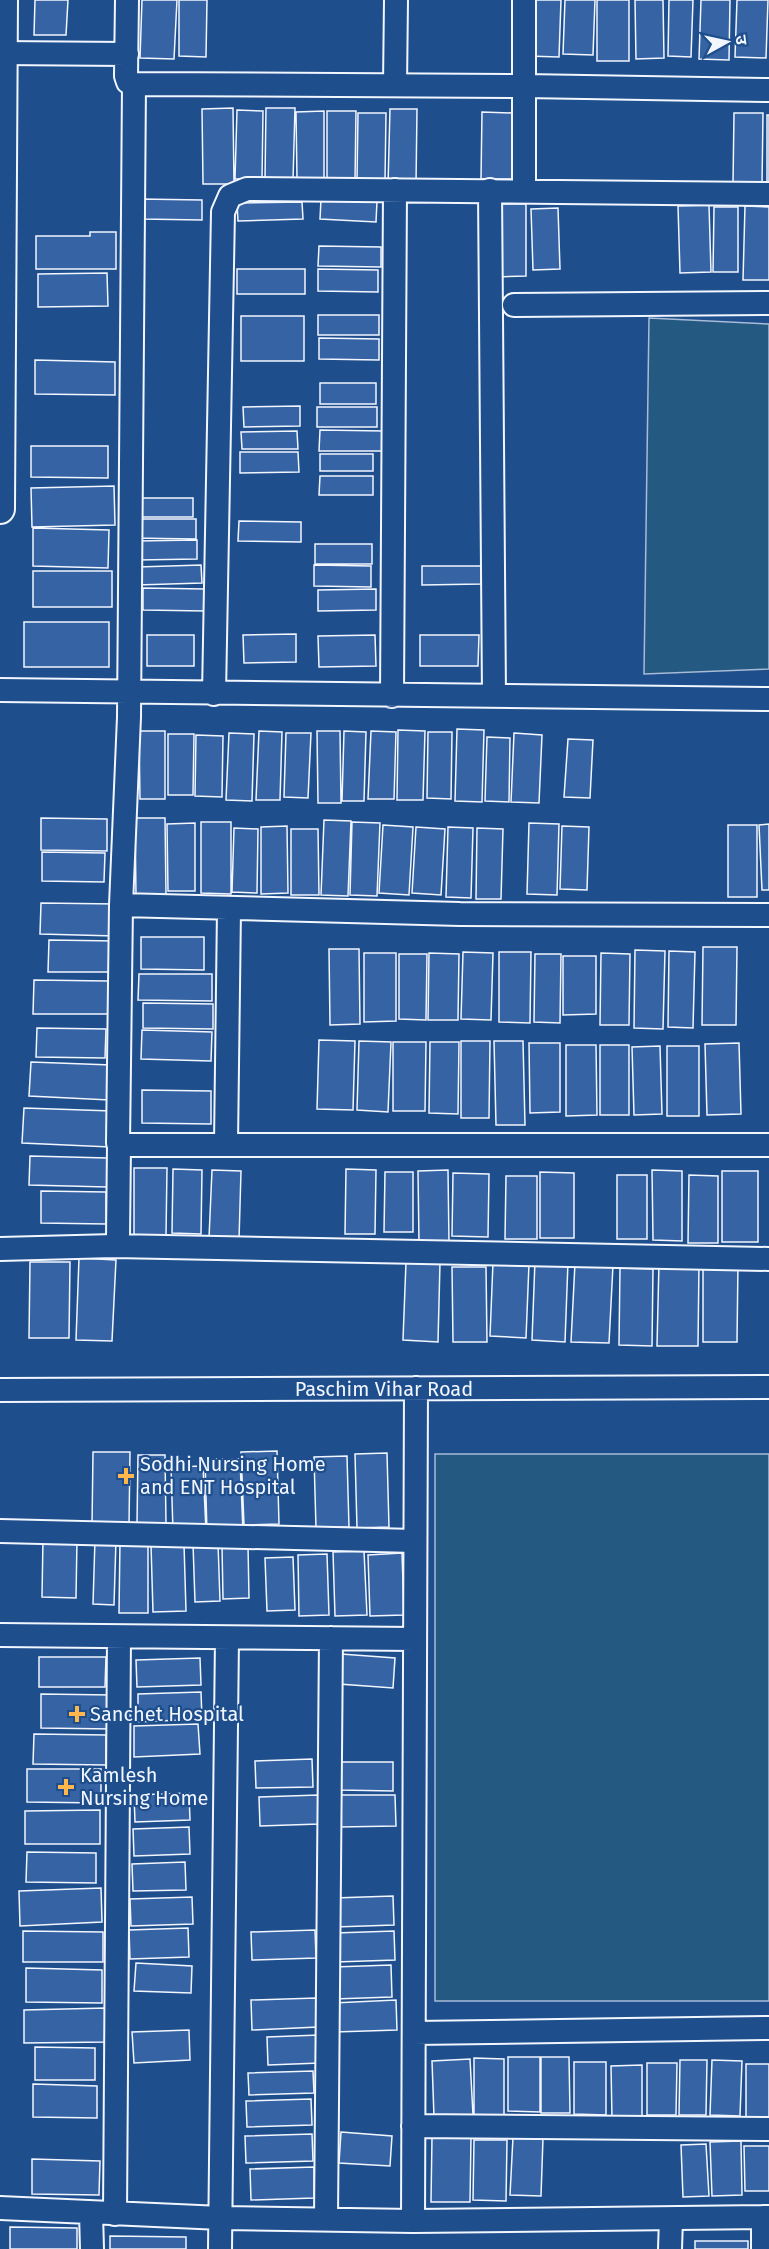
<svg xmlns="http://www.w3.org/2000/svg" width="769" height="2249" font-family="'Fira Sans','Noto Sans Devanagari',sans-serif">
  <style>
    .green { fill: #245a82; stroke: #a8bbd7; stroke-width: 1.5 }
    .building { fill: #3563a3; stroke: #f2f6ff; stroke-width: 1.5 }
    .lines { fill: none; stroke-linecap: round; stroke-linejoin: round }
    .minor-casing { stroke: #f2f6ff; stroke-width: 26 }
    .tertiary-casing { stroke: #f2f6ff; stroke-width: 32 }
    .minor { stroke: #1f4e8c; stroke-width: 22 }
    .tertiary { stroke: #1f4e8c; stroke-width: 28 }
    .poi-dot { fill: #ffb74d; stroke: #1f4e8c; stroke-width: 2 }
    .labels { text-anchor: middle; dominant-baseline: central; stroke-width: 4.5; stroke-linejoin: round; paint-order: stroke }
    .street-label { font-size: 20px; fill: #f2f6ff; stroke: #1f4e8c }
    .poi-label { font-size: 20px; fill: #f2f6ff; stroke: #1f4e8c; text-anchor: start }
  </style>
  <rect width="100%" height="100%" fill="#1f4e8c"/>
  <path class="green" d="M 649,318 L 769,324 L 769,669 L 644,674 Z
    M 435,1454 L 769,1454 L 769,2001 L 435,2001 Z"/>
  <path class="building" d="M 35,0 L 68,0 L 66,35 L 34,35 Z
    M 142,0 L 177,0 L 174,59 L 140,58 Z
    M 179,0 L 207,0 L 206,57 L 179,56 Z
    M 529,0 L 561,0 L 559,57 L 527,56 Z
    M 565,0 L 595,0 L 593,55 L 563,54 Z
    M 597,0 L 629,0 L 629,61 L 597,61 Z
    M 635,0 L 663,0 L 664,58 L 636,59 Z
    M 669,0 L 693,0 L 691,57 L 668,56 Z
    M 701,0 L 730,0 L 729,60 L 699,59 Z
    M 737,0 L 768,0 L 766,58 L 735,57 Z
    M 233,108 L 234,184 L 203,184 L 202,109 Z
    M 266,108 L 295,108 L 293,180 L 265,179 Z
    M 390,109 L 417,109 L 416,185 L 388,185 Z
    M 237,110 L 263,111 L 262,179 L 235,179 Z
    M 324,111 L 324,179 L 297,179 L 296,112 Z
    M 327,111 L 356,111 L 355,181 L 327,180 Z
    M 482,112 L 512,113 L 512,179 L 481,179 Z
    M 358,113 L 386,113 L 385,181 L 357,181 Z
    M 734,113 L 763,113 L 762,185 L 733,184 Z
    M 767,115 L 769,115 L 769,183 L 767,183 Z
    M 140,199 L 202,200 L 202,220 L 141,219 Z
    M 321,199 L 377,201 L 376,222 L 320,219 Z
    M 302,202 L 303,219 L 238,221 L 237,203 Z
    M 495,204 L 526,204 L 526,276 L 496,277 Z
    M 709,205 L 711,272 L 680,273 L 678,206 Z
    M 745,206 L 769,207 L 769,280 L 743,280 Z
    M 714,207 L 738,207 L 738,272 L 713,272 Z
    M 558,208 L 560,269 L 533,270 L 531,209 Z
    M 90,232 L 116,232 L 116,269 L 36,269 L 36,236 L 90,236 Z
    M 319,246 L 381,247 L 381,267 L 318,266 Z
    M 237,269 L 305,269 L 305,294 L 237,294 Z
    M 318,269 L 378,270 L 378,292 L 318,291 Z
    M 107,273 L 108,306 L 38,307 L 38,274 Z
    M 318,315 L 379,315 L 379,335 L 318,335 Z
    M 241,316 L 304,316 L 304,361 L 241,361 Z
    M 319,338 L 379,339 L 379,360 L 319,359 Z
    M 35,360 L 115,362 L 115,395 L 35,394 Z
    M 320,383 L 376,383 L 376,404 L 320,404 Z
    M 300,406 L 300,426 L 244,427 L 243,407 Z
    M 317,407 L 377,407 L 377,427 L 317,427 Z
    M 320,430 L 384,431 L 384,451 L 319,451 Z
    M 297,431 L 298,449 L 242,449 L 241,432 Z
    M 31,446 L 108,446 L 108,478 L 31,477 Z
    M 240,452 L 298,452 L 299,472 L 240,473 Z
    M 320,454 L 373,454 L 373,471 L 320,471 Z
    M 320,476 L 373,476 L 373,495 L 319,495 Z
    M 114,486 L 115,525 L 32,527 L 31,488 Z
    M 136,498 L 193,498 L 193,517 L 136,517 Z
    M 131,519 L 196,519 L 196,539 L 131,538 Z
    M 239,521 L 301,522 L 301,542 L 238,541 Z
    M 33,528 L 109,530 L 108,568 L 33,566 Z
    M 197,540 L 197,559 L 137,560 L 137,541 Z
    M 315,544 L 372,544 L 372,564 L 315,564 Z
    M 201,565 L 202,583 L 137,585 L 137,567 Z
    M 314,565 L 371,566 L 371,587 L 314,586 Z
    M 422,566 L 481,566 L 481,584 L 422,585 Z
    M 33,571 L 112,571 L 112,607 L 33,607 Z
    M 143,588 L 205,589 L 205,611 L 143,610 Z
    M 376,589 L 376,610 L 318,611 L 318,590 Z
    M 24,622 L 109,622 L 109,667 L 24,667 Z
    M 296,634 L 296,662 L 244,663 L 243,635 Z
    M 147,635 L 194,635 L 194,666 L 147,666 Z
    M 375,635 L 376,666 L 319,667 L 318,636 Z
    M 420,635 L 479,635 L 478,666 L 420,666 Z
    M 457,729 L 484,730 L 482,802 L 455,801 Z
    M 398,730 L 425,731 L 423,800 L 397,800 Z
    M 139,731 L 165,731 L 165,799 L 140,799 Z
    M 259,731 L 282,732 L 280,800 L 256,800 Z
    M 317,731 L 340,731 L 341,803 L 318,803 Z
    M 344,731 L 366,732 L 364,801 L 342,801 Z
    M 371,731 L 396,732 L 394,799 L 368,799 Z
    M 428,732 L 452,732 L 451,799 L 427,798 Z
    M 229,733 L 254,734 L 252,801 L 226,800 Z
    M 286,733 L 311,733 L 308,798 L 284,797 Z
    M 514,733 L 542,735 L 539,803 L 511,802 Z
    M 168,734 L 194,734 L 193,795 L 168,795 Z
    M 196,735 L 223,736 L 222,797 L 195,796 Z
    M 487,737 L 510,738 L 509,802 L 485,801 Z
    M 568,739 L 593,740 L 590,798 L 564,797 Z
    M 41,818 L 107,819 L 107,851 L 41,850 Z
    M 135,818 L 165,818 L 166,895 L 136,895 Z
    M 324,820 L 351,821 L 348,896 L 321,895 Z
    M 201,822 L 231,822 L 231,894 L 201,893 Z
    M 352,822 L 380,823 L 377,896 L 350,895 Z
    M 195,823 L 195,891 L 168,891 L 167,824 Z
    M 529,823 L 559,824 L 557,895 L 527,894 Z
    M 769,824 L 769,890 L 762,890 L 759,825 Z
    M 383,825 L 413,827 L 409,895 L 379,893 Z
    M 728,825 L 757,825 L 757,897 L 728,897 Z
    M 287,826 L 288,893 L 261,894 L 261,827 Z
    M 562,826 L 589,827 L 587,890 L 560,889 Z
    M 416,827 L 445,829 L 441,895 L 412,893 Z
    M 448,827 L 473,828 L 471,898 L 446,897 Z
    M 234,828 L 258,829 L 257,893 L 232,892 Z
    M 477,828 L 503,829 L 501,899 L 476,899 Z
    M 291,829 L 318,829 L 319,895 L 291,895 Z
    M 42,852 L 105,853 L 104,882 L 42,881 Z
    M 41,903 L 116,904 L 115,936 L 40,934 Z
    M 141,937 L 204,937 L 204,970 L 141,969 Z
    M 49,940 L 116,941 L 116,972 L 48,972 Z
    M 703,947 L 737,947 L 736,1025 L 702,1025 Z
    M 329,949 L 359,949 L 360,1024 L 330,1025 Z
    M 635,950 L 665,951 L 663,1029 L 634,1028 Z
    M 669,951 L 695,952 L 693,1028 L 668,1027 Z
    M 463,952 L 493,953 L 491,1020 L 461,1019 Z
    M 499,952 L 531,952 L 530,1023 L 499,1022 Z
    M 364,953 L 396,953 L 396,1021 L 364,1022 Z
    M 429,953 L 459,954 L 458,1020 L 428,1020 Z
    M 601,953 L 630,954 L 629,1025 L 600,1025 Z
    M 399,954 L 427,954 L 426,1020 L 399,1019 Z
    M 535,954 L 561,954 L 560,1023 L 534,1022 Z
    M 563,956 L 596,956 L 596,1014 L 563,1015 Z
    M 139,974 L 212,974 L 212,1001 L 138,1000 Z
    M 34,980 L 108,981 L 108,1014 L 33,1014 Z
    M 143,1003 L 213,1004 L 213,1029 L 143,1028 Z
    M 37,1028 L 106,1029 L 105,1058 L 36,1057 Z
    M 142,1030 L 212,1032 L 211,1061 L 141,1059 Z
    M 319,1040 L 355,1041 L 353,1110 L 317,1109 Z
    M 359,1041 L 391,1042 L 388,1112 L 357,1110 Z
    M 461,1041 L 490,1041 L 489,1118 L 461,1118 Z
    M 494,1041 L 523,1041 L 525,1125 L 496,1125 Z
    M 393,1042 L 426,1042 L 425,1111 L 393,1111 Z
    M 430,1042 L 459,1042 L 458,1114 L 429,1113 Z
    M 529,1043 L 560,1043 L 560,1112 L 530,1113 Z
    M 739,1043 L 741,1114 L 707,1115 L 705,1044 Z
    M 566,1045 L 596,1045 L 597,1115 L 566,1116 Z
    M 600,1045 L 629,1045 L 629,1115 L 600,1115 Z
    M 660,1046 L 662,1114 L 634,1115 L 632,1047 Z
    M 667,1046 L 699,1046 L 699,1116 L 667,1116 Z
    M 31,1062 L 111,1065 L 109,1100 L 29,1096 Z
    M 142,1090 L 211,1091 L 211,1124 L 142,1123 Z
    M 24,1108 L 112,1111 L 110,1147 L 22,1143 Z
    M 30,1156 L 107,1158 L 107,1187 L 29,1185 Z
    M 134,1168 L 167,1168 L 166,1236 L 134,1236 Z
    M 173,1169 L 202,1170 L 201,1234 L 172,1233 Z
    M 346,1169 L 376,1170 L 375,1234 L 345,1234 Z
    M 212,1170 L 241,1171 L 239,1240 L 209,1238 Z
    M 448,1170 L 449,1243 L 419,1243 L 418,1171 Z
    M 652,1170 L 682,1171 L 682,1241 L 653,1240 Z
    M 722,1171 L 758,1171 L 758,1242 L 722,1242 Z
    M 385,1172 L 413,1172 L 413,1232 L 384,1232 Z
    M 540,1172 L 574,1173 L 574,1238 L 540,1238 Z
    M 453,1173 L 489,1174 L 488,1237 L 452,1236 Z
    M 617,1175 L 647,1175 L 647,1239 L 617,1239 Z
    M 689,1175 L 718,1176 L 718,1243 L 688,1243 Z
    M 506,1176 L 537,1176 L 537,1239 L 505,1239 Z
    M 41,1191 L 106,1192 L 106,1224 L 41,1223 Z
    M 79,1258 L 116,1260 L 112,1341 L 76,1340 Z
    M 535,1260 L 568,1262 L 565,1342 L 532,1340 Z
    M 30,1262 L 70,1262 L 69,1338 L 29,1338 Z
    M 406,1262 L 440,1263 L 438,1342 L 403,1340 Z
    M 493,1262 L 529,1264 L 526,1338 L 490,1336 Z
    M 659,1262 L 699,1263 L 698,1346 L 657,1346 Z
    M 575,1263 L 613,1265 L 609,1343 L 571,1342 Z
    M 703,1263 L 738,1263 L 737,1342 L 703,1342 Z
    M 452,1267 L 486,1267 L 487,1342 L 453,1342 Z
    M 620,1268 L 653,1269 L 652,1346 L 619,1345 Z
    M 277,1451 L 279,1524 L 244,1525 L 241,1452 Z
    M 93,1452 L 130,1452 L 129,1526 L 92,1525 Z
    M 387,1453 L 389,1527 L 357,1528 L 355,1454 Z
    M 138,1455 L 165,1455 L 166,1523 L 137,1523 Z
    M 347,1456 L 349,1527 L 316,1528 L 314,1457 Z
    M 205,1459 L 240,1459 L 243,1532 L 207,1533 Z
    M 203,1466 L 206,1531 L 173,1532 L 171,1467 Z
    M 43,1538 L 77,1540 L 76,1598 L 42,1597 Z
    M 95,1539 L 116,1540 L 114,1605 L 93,1604 Z
    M 120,1541 L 148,1541 L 148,1613 L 119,1613 Z
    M 218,1543 L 220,1601 L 195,1602 L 193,1544 Z
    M 184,1544 L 186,1611 L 153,1612 L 151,1545 Z
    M 248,1545 L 249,1598 L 223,1599 L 222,1546 Z
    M 364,1551 L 367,1615 L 335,1616 L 333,1552 Z
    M 402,1553 L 404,1615 L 370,1616 L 368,1555 Z
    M 327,1554 L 329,1615 L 299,1616 L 298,1555 Z
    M 293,1557 L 295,1610 L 267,1611 L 265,1558 Z
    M 341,1654 L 395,1658 L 393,1688 L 339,1684 Z
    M 39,1657 L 106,1657 L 105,1687 L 39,1687 Z
    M 200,1658 L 201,1685 L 137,1687 L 136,1660 Z
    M 201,1692 L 202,1719 L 138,1722 L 138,1694 Z
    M 41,1694 L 112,1695 L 112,1729 L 41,1728 Z
    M 198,1724 L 200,1754 L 134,1757 L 134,1726 Z
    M 34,1734 L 106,1735 L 106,1765 L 33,1764 Z
    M 312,1759 L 313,1787 L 256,1788 L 255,1761 Z
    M 339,1762 L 393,1762 L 393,1791 L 339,1790 Z
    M 27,1769 L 101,1769 L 101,1803 L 27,1802 Z
    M 189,1793 L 190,1820 L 135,1822 L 134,1795 Z
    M 318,1795 L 319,1824 L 260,1826 L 259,1797 Z
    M 340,1795 L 395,1795 L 396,1826 L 339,1827 Z
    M 100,1810 L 100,1844 L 25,1844 L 25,1811 Z
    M 189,1827 L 190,1854 L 134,1856 L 133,1829 Z
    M 27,1852 L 96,1853 L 96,1883 L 26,1882 Z
    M 185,1862 L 186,1890 L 133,1891 L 132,1864 Z
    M 101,1888 L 102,1922 L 20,1926 L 19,1891 Z
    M 393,1896 L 394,1925 L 335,1927 L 334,1898 Z
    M 192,1897 L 193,1924 L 131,1926 L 130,1899 Z
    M 188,1928 L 189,1957 L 130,1959 L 129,1930 Z
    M 315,1930 L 316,1958 L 252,1960 L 251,1932 Z
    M 23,1931 L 103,1932 L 103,1962 L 23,1962 Z
    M 394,1931 L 395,1960 L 336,1962 L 335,1933 Z
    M 136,1963 L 192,1966 L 191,1993 L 134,1991 Z
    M 391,1965 L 392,1997 L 334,1999 L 334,1967 Z
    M 26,1968 L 102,1970 L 102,2003 L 26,2002 Z
    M 316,1998 L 318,2027 L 252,2030 L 251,2000 Z
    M 396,2000 L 397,2030 L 335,2032 L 333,2003 Z
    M 106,2008 L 107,2042 L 24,2043 L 24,2010 Z
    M 189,2030 L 190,2060 L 134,2063 L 132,2032 Z
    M 319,2035 L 320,2063 L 268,2065 L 267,2037 Z
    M 35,2047 L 95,2048 L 95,2080 L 35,2080 Z
    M 508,2057 L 540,2057 L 540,2112 L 508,2111 Z
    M 541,2057 L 569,2057 L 570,2113 L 541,2113 Z
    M 474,2058 L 504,2059 L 504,2116 L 474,2115 Z
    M 470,2059 L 473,2115 L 434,2117 L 432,2061 Z
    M 680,2060 L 707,2060 L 706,2115 L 679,2115 Z
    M 712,2060 L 742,2061 L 740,2116 L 710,2115 Z
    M 574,2062 L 606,2062 L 606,2115 L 574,2114 Z
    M 647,2063 L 677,2063 L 676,2115 L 647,2115 Z
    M 746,2064 L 769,2064 L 769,2117 L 746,2118 Z
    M 642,2065 L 642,2119 L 612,2119 L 611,2066 Z
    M 313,2071 L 314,2093 L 249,2095 L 248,2073 Z
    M 33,2084 L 97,2086 L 97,2118 L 33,2117 Z
    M 311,2099 L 312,2125 L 247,2127 L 246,2101 Z
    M 341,2132 L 392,2136 L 390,2166 L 339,2163 Z
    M 312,2134 L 313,2161 L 246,2163 L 245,2136 Z
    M 432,2137 L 471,2138 L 470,2202 L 431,2202 Z
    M 513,2137 L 543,2138 L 541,2196 L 510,2195 Z
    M 474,2140 L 507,2140 L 506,2201 L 473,2200 Z
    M 741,2141 L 742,2195 L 712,2196 L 710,2142 Z
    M 706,2144 L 709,2196 L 683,2197 L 681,2145 Z
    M 744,2146 L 769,2146 L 769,2191 L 745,2191 Z
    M 32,2159 L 100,2161 L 99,2195 L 32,2194 Z
    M 314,2167 L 314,2198 L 251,2200 L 250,2169 Z
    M 10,2227 L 77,2228 L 77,2249 L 10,2249 Z
    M 110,2236 L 186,2237 L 186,2249 L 110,2249 Z
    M 695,2241 L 748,2241 L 748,2249 L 695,2249 Z"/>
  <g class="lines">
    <defs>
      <path id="minor" d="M 127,0 L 126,76 L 128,82 L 134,84 L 525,86 L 769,90
        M 524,0 L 524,190
        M 0,53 L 127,54
        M 134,84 L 129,717 L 121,905 L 118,1143 L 121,1145 L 769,1145
        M 395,85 L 396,0
        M 490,190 L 494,696
        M 514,305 L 769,303
        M 0,690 L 769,699
        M 214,694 L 223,212 L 230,196 L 247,189 L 769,194
        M 392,696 L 395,190
        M 121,905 L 460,914 L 769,915
        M 226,1144 L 229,909
        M 114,1246 L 769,1259
        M 0,1249 L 114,1246 L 118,1237 L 119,1145
        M 0,1390 L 769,1387
        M 0,1531 L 415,1541
        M 0,1635 L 415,1639
        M 414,2033 L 769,2028
        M 413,2126 L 769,2129
        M 0,2208 L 221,2218 L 413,2221 L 769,2217
        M 91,2213 L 92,2249
        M 115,2214 L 119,1637
        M 763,2217 L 763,2249
        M 326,2219 L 331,1638
        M 413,2221 L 416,1388
        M 220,2249 L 227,1638
        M 670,2249 L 671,2219"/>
      <path id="tertiary" d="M 0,509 L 3,0"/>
    </defs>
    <use href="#minor" class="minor-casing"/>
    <use href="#tertiary" class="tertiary-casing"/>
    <use href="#minor" class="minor"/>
    <use href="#tertiary" class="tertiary"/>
  </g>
  <g class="poi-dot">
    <path d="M123 1467h6v6h6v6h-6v6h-6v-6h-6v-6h6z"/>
    <path d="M74 1705h6v6h6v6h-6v6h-6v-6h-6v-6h6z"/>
    <path d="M63 1778h6v6h6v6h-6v6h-6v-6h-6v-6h6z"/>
  </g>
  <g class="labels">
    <g class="street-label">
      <text x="384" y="1389">Paschim Vihar Road</text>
    </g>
    <g class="poi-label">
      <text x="140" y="1464">Sodhi Nursing Home<tspan x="140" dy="23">and ENT Hospital</tspan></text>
      <text x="90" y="1714">Sanchet Hospital</text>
      <text x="80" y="1775">Kamlesh<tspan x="80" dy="23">Nursing Home</tspan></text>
    </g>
  </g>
  <g transform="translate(727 42) rotate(82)" stroke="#1f4e8c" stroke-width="4.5" paint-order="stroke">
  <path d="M0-4.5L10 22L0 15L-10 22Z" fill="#f2f6ff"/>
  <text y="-9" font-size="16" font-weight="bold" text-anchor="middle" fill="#f2f6ff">उ</text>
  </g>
</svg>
